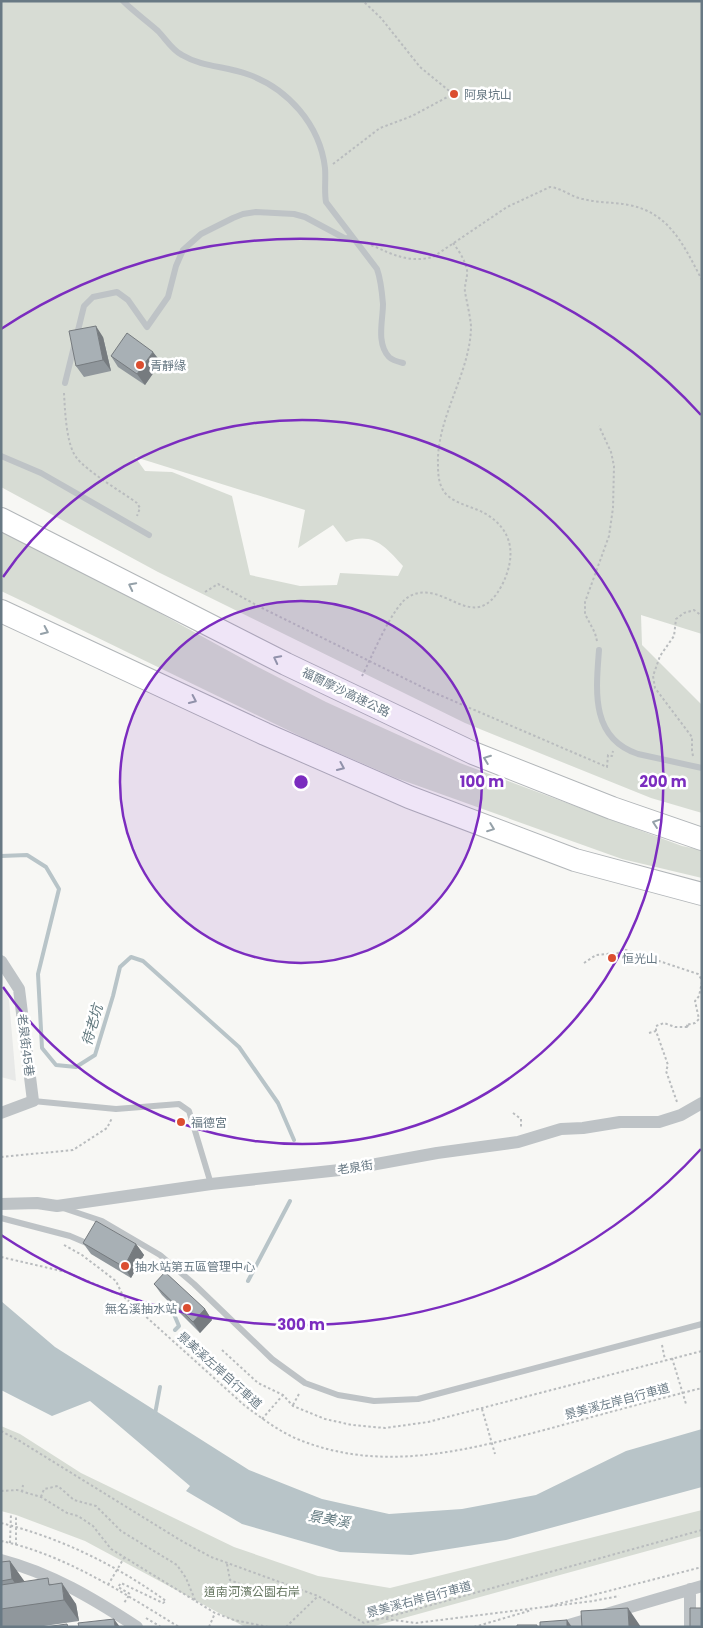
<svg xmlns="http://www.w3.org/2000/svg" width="703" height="1628" font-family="Poppins,'Noto Sans TC',sans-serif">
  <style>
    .built { fill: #e8e9e8 }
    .green { fill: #d7dcd4; fill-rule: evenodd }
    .water { fill: #b8c4c8 }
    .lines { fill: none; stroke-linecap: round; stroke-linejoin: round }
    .stream { stroke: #b8c4c8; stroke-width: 4 }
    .motorway-casing { stroke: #b2b6b9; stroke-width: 24 }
    .path { stroke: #b9bcbe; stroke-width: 2; stroke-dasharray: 2.5 2.5; stroke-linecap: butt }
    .service { stroke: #bec3c6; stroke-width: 6 }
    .minor { stroke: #bec3c6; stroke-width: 12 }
    .motorway { stroke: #fff; stroke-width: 22 }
    .wall { fill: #90979c }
    .shaded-wall { fill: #767b7f }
    .building { fill: #a8b0b5; stroke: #767b7f }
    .oneway { stroke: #95a1a9 }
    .ring { fill: none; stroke: #7b2cbf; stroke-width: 2.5 }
    .poi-dot { fill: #db4e30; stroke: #fff; stroke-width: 2 }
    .labels { text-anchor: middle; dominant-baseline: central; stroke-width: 5; stroke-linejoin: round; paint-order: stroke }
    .poi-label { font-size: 12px; fill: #687984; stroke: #fff; text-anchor: start }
    .street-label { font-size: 12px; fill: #687984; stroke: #fff }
    .park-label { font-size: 12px; fill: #677762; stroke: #fff }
    .water-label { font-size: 14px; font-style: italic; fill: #637a80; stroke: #fff }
    .centre { fill: #7b2cbf; stroke: #fff; stroke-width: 2.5 }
    .ring-label { font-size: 15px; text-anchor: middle; font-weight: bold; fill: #7b2cbf; stroke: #fff; stroke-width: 5; stroke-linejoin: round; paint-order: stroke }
  </style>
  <rect width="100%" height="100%" fill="#f7f7f4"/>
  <path class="built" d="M 1,983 L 9,1000 L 16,1081 L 1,1077 Z"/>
  <path class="green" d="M 1,1 L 702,1 L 702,634 L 641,615 L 642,645 L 702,705 L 702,813 L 651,798 L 465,723 L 158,572 L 1,487 ZM 135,457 L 305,510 L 298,548 L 333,525 L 346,542 C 373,531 386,547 403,566 L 398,576 L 340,573 L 337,585 L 300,586 L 250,575 L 232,496 L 172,472 L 145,471 Z
    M 1,529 L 32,543 L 258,667 L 326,702 L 460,763 L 682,846 L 702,850 L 702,878 L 622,859 L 396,778 L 304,738 L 20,600 L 1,591 Z
    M 1,1426 L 20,1434 L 81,1473 L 234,1547 L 318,1576 L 390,1588 L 702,1510 L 702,1536 L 371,1627 L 245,1627 L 85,1541 L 16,1515 L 1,1511 Z"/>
  <path class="water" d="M 1,1301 L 55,1347 L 249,1470 L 322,1499 L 389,1514 L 462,1509 L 536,1495 L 626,1451 L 702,1429 L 702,1487 L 506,1540 L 411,1555 L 340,1552 L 242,1524 L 186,1491 L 190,1486 L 90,1401 L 52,1416 L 1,1390 Z"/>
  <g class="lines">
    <path class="stream" d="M 1,856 L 27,855 L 46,867 L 59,889 L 38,974 L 42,1048 L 56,1065 L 76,1067 L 95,1055 L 113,996 L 120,967 L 131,957 L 143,961 L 239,1047 L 278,1103 L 294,1140
      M 248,1281 L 290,1201
      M 170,1305 L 179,1326 L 175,1330
      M 155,1414 L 160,1387"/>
    <defs>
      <path id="motorway" d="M 1,519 L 286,664 L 473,753 L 612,808 L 702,839
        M 1,611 L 265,734 L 409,797 L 575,860 L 702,894"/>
    </defs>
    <use href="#motorway" class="motorway-casing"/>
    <path class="path" d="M 333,164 L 380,128 L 412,116 L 453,94 L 420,67 L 381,18 L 363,1
      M 371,245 C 394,255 408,263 433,257 L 507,207 L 550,187 C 562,188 571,197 583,199 C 598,203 614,202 629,205 C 670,213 684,246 702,280
      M 64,393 C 65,410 66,443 76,457 C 86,471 122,492 137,503 L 140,508 L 137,516
      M 205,592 L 218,584 L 260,607 L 428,690 L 607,767 L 608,755 L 612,756 L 613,751
      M 597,641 L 595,633 L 585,614 L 585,602 L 609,536 L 613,508 L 614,466 L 611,452 L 599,426
      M 362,676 C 372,657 393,604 410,596 C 445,578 474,638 502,585 C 516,557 514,531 486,514 C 474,507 459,505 448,496 C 439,488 438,476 438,465 C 436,418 471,372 471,326 C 470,315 467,303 465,292 C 464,285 468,277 467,270 C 465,260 459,251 453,243
      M 693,756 L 692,751 L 692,737 L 655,688 L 653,676 L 660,656 L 674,636 L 676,619 L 684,613 L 694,610 L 702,616
      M 584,963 L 596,955 L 618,953 L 623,949 L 698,974 L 702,980
      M 656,1031 L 656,1026 L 664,1023 L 675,1027 L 689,1027 L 686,1025 L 695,1023 L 699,1019 L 695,1001 L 699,996 L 702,982
      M 649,1033 L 656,1031 L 668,1065 L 666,1071 L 677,1102
      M 513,1113 L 521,1119 L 521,1129
      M 1,1157 L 73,1150 L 107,1128 L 112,1118
      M 64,1245 L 82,1255 L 116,1281 L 123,1296
      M 1,1257 L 66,1272 L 123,1296 L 244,1405 C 260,1417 277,1430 295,1438 C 379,1474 464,1451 548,1429 C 599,1415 650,1401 702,1388
      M 662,1345 L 665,1360
      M 222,1350 L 258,1383 L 283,1395 L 293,1406 L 325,1419 L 352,1425 L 385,1428 L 428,1422 L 702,1351
      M 672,1358 L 686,1404
      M 293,1405 L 300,1392
      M 482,1409 L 495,1454
      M 262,1419 L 283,1395
      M 1,1431 L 18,1440 L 180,1540 L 211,1557 L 318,1596 L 364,1623 L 384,1618 L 702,1530
      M 1,1491 L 17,1490 L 41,1497 L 67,1513 L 78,1516 L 93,1526 L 111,1549 L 215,1613 L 234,1620 L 268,1627
      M 22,1492 L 23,1485
      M 41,1497 L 44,1489 L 58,1486 L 74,1500 L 96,1506 L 121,1531 L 177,1565 L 186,1578 L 195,1600
      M 1,1523 C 61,1538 116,1565 166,1601 L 163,1603 L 121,1583 L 118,1587 L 130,1594 L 124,1603
      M 1,1541 C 64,1554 125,1594 179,1627
      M 10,1543 L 11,1513
      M 16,1545 L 16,1515
      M 227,1564 L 230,1580 L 257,1591
      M 108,1585 L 124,1558
      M 546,1607 L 702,1567
      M 146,1618 L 161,1627
      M 386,1619 L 416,1623 L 593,1601 L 619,1596
      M 209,1627 L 215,1613
      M 286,1627 L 318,1596
      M 474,1627 L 532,1610"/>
    <path class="service" d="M 123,1 C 134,12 147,21 158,31 C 165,38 172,50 182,55 C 202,67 225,66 247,74 C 288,88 320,125 325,168 C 326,180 324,190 326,202 L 377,269 C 381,280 382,292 383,304 C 383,320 376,343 389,357 C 392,360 399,362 403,363
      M 65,383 L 84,306 L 93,297 L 117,292 L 128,300 L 147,327 L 168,297 L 176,266 L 183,250 L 201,234 L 233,218 L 243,214 L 256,212 L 294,214 L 305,217 L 346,239 L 351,236
      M 1,456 L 41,473 L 149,535
      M 599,650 C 596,690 590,738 638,754 L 702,768
      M 33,1101 L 116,1109 L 179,1104 L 189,1111 L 211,1184
      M 63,1208 L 102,1221 L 160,1255 L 194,1284 L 272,1359 L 305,1383 L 338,1395 L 374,1401 L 418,1399 L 702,1324
      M 1,1218 L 70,1236 L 91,1245"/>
    <path class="minor" d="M 1,961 L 19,989 L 33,1101 L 1,1113
      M 1,1204 L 37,1203 L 57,1206 L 211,1184 L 349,1169 L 437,1153 L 518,1142 L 561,1129 L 583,1128 L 620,1122 L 659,1122 L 681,1115 L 702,1103
      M 1,1560 C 51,1573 94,1599 137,1627
      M 690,1589 L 690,1627
      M 562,1627 L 702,1586"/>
    <use href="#motorway" class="motorway"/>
  </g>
  <path class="wall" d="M 103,337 L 111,371 L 84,377 L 76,366 Z
    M 111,356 L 161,362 L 145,385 L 118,367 Z
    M 83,1243 L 136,1244 L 144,1255 L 131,1278 L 91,1254 Z
    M 154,1284 L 205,1309 L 212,1320 L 200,1333 L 162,1295 Z
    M 10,1561 L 24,1582 L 52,1584 L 76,1604 L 79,1621 L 37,1627 L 2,1627 L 1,1562 Z"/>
  <path class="shaded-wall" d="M 96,326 L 103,337 L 111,371 L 103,360 Z
    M 153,352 L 161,362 L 145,385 L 137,374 Z
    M 136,1244 L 144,1255 L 131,1278 L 124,1267 Z
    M 205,1309 L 212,1320 L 200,1333 L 193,1322 Z
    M 10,1561 L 25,1582 L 27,1600 L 12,1579 Z
    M 62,1583 L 76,1604 L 79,1621 L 64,1600 Z
    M 628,1608 L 641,1627 L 629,1627 Z
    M 114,1619 L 120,1627 L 115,1627 Z
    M 567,1620 L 572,1627 L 567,1627 Z"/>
  <path class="building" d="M 96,326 L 103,360 L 76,366 L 69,331 Z
    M 127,333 L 153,352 L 137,374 L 111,356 Z
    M 96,1221 L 136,1244 L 124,1267 L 83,1243 Z
    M 165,1272 L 205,1309 L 193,1322 L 154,1284 Z
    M 10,1561 L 12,1579 L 1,1581 L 1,1562 Z
    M 48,1578 L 49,1585 L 62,1583 L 64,1600 L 1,1609 L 1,1585 Z
    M 628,1608 L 629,1627 L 582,1627 L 581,1611 Z
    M 690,1608 L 702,1608 L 702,1627 L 690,1627 Z
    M 114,1619 L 115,1627 L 79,1627 L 78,1623 Z
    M 567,1620 L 567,1627 L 540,1627 L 540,1622 Z
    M 67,1624 L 68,1627 L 45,1627 Z
    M 517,1625 L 537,1625 L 537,1627 L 517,1627 Z"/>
  <defs><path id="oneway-chevron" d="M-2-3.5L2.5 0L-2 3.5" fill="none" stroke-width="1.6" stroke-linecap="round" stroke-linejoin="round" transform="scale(1.25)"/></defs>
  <g class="oneway">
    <use href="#oneway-chevron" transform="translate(132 586) rotate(-153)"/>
    <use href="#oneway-chevron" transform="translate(45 631) rotate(25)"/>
    <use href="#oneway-chevron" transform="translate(277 659) rotate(-153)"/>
    <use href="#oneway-chevron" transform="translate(193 700) rotate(25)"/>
    <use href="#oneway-chevron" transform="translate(487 759) rotate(-159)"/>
    <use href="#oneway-chevron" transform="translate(341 767) rotate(24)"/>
    <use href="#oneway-chevron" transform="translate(656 823) rotate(-161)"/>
    <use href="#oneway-chevron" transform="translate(491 828) rotate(21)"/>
  </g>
  <circle cx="301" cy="782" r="181" fill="#7b2cbf" fill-opacity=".12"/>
  <g class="ring">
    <circle cx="301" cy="782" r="181"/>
    <path d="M3 577A362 362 0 1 1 3 987"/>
    <path d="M701 1149A543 543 0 0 1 1 1235M1 329A543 543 0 0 1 701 415"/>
  </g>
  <g class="poi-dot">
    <circle cx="454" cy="94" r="5"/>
    <circle cx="140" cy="365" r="5"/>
    <circle cx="612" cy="958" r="5"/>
    <circle cx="181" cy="1122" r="5"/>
    <circle cx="125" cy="1266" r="5"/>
    <circle cx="187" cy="1308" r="5"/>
  </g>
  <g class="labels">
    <g class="poi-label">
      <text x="464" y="94">阿泉坑山</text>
      <text x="150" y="365">青靜緣</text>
      <text x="622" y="958">恒光山</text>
      <text x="191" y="1122">福德宮</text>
      <text x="135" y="1266">抽水站第五區管理中心</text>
      <text x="177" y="1308" text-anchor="end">無名溪抽水站</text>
    </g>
    <g class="street-label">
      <text transform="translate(346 692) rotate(26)">福爾摩沙高速公路</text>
      <text transform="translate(26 1045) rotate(83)">老泉街45巷</text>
      <text transform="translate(355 1167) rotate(-9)">老泉街</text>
      <text transform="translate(220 1370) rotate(42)">景美溪左岸自行車道</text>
      <text transform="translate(617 1401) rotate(-15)">景美溪左岸自行車道</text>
      <text transform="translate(419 1599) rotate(-15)">景美溪右岸自行車道</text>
    </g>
    <g class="park-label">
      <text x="252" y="1591">道南河濱公園右岸</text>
    </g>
    <g class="water-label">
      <text transform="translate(92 1025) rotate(-74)">待老坑</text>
      <text transform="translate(329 1519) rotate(10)">景美溪</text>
    </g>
  </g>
  <circle cx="301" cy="782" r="8" class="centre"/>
  <g class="ring-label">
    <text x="482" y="787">100 m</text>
    <text x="663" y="787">200 m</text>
    <text x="301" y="1330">300 m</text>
  </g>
  <rect width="703" height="1628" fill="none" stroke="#687984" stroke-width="5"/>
</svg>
